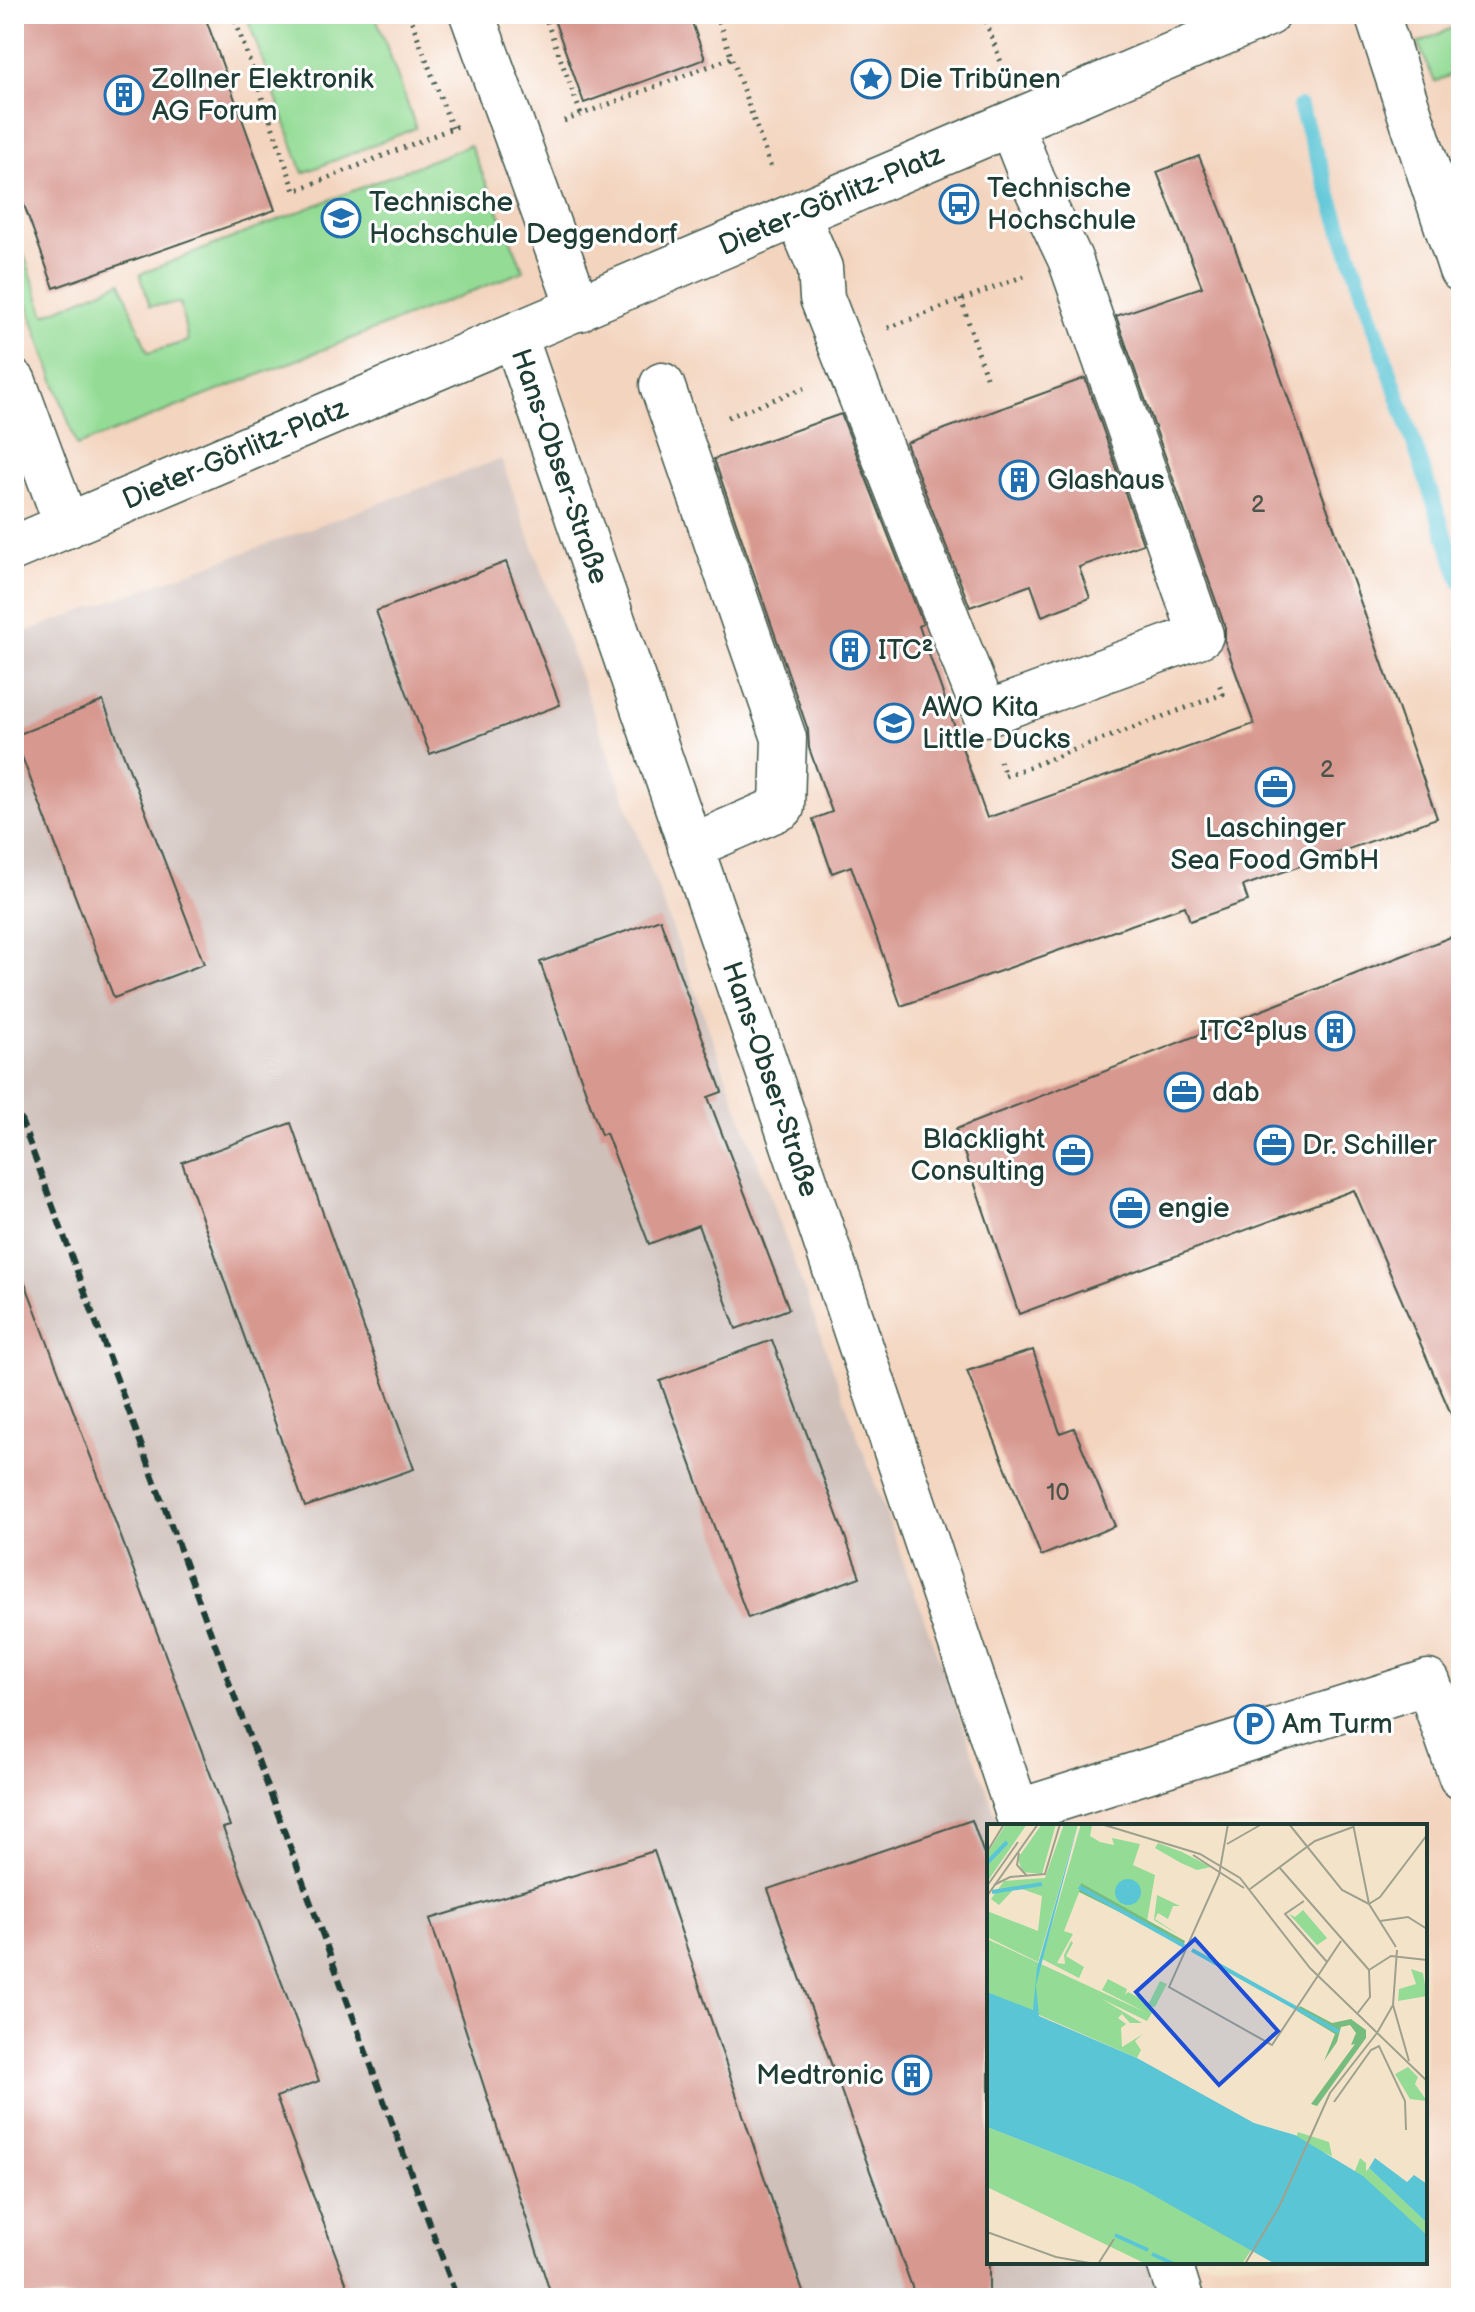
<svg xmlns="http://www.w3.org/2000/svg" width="1475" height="2312" font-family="'Balsamiq Sans',sans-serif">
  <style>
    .built { fill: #f3d4be }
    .industrial { fill: #cfc0ba }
    .green { fill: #94dc96; stroke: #5a8c65; stroke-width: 2 }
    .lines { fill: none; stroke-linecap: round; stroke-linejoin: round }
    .stream { stroke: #5ac5d5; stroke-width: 16 }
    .building { fill: #d7988f }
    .minor-casing { stroke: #3f564a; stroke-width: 47 }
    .path { stroke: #3f564a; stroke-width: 5; stroke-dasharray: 2 6; stroke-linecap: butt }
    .minor { stroke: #fff; stroke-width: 44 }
    .rail { stroke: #1f3d34; stroke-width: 6; stroke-dasharray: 12 6; stroke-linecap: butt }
    .labels { text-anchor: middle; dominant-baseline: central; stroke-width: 6; stroke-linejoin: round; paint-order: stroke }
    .number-label { font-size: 24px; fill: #4d544b }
    .poi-label { font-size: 28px; fill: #1f3d34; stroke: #fff; text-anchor: start }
    .street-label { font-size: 28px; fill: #1f3d34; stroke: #fff }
    .inset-river { fill: none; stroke: #5ac5d5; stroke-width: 4 }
    .inset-road { fill: none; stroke: #9ea18d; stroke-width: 2 }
    .view { fill: #1d4ed8; fill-opacity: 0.15; stroke: #1d4ed8; stroke-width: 4 }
    .inset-edge { fill: none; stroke: #1f3d34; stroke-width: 4 }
  </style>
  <rect width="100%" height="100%" fill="#fff"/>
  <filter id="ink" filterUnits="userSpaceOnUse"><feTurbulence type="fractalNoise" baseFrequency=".0125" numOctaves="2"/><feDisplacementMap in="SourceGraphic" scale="16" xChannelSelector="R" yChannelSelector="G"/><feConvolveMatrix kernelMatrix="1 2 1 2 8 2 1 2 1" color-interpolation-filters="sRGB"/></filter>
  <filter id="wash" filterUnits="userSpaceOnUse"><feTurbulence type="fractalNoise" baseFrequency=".006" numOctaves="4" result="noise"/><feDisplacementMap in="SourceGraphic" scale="32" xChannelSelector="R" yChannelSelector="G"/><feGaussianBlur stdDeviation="1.8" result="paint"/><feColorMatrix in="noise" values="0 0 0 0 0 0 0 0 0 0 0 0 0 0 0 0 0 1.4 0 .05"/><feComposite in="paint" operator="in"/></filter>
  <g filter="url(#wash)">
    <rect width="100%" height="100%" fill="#f3e3c9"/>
    <path class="built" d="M 14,14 L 1461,14 L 1461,2298 L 1172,2298 L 1159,2262 L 1425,2262 L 1425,1826 L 1000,1826 L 501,460 L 14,636 Z"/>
    <path class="industrial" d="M 501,459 L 1000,1826 L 989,1826 L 989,2262 L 1159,2262 L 1172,2298 L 14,2298 L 14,636 Z"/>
    <path class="green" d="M 246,14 L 375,14 L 416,128 L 303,173 Z
      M 1461,24 L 1461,70 L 1435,82 L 1418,43 Z
      M 470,145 L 524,271 L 77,446 L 24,295 L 14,297 L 14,226 L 45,315 L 121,282 L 148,353 L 188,341 L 180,303 L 150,306 L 140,274 Z"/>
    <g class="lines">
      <path class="stream" d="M 1300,107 L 1461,582"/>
    </g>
    <g id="blocks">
      <path class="building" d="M 14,14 L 204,14 L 275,210 L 54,288 L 14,177 Z
        M 552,14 L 689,14 L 705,59 L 584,103 Z
        M 1199,156 L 1228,228 L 1437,818 L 1243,886 L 1248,901 L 1190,921 L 1185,906 L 901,1006 L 851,866 L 832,873 L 813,819 L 832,812 L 809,748 L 808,730 L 714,459 L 841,414 L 923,624 L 919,626 L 987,818 L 1254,724 L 1225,642 L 1225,627 L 1116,316 L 1202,287 L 1157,172 Z
        M 1085,378 L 1143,544 L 1079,567 L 1090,598 L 1042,616 L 1031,585 L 970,607 L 906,443 Z
        M 506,562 L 560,705 L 430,754 L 376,611 Z
        M 103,701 L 204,964 L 114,998 L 14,736 Z
        M 660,919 L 722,1092 L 708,1097 L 789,1309 L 736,1329 L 698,1225 L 649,1244 L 606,1133 L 601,1135 L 540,962 Z
        M 1461,933 L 1461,1437 L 1354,1190 L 1019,1314 L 956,1129 Z
        M 291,1123 L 414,1469 L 305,1507 L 182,1162 Z
        M 18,1264 L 230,1826 L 223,1828 L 319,2081 L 276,2097 L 352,2298 L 14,2298 L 14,1265 Z
        M 772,1340 L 860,1577 L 748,1618 L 660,1381 Z
        M 1033,1350 L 1060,1433 L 1074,1428 L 1115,1526 L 1041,1556 L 967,1371 Z
        M 972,1820 L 989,1869 L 989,2298 L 916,2298 L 768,1889 Z
        M 654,1851 L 805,2298 L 552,2298 L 430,1919 Z"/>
    </g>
  </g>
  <g filter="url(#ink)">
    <use href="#blocks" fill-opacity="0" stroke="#3f564a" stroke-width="2"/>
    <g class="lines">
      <defs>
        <g id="minor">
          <path d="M 472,14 L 579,309"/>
          <path d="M 1377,14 L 1461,270"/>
          <path d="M 798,216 L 820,268 L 822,298 L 985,714 L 1201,635 L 1070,259 L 1033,181 L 1011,125"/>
          <path id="s1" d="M 515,336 L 776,1094 L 1022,1826"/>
          <path d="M 14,382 L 67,526"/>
          <path d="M 662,385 L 784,738 L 782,807 L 690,847"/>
          <path id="s2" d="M 14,548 L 1268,14"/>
          <path d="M 1017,1812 L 1428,1682 L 1461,1777"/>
          <path d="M 1169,2262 L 1181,2298"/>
        </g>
      </defs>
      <use href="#minor" class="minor-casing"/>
      <path class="path" d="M 233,14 L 295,191 L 460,125
        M 409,14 L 452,128
        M 544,14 L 581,114
        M 716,14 L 772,171
        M 983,14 L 1005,73
        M 564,121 L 731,58
        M 961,299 L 987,380
        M 888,328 L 1024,276
        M 728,417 L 804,388
        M 1000,761 L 1005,776 L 1223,694 L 1218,681"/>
      <use href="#minor" class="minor"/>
      <path class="rail" d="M 14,1101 L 457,2298"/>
    </g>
  </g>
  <defs>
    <symbol id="sight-ring" viewBox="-11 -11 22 22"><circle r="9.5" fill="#fff" stroke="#1f6fb2" stroke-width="1.5"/><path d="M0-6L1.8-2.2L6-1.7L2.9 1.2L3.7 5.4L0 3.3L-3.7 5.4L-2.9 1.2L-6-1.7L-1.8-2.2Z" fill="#1f6fb2"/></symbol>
    <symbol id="building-ring" viewBox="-11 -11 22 22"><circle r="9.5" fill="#fff" stroke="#1f6fb2" stroke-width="1.5"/><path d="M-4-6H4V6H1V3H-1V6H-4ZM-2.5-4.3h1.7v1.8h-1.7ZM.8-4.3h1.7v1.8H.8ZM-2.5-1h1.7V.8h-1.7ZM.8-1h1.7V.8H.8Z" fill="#1f6fb2"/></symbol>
    <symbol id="bus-ring" viewBox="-11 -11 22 22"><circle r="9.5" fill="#fff" stroke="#1f6fb2" stroke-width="1.5"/><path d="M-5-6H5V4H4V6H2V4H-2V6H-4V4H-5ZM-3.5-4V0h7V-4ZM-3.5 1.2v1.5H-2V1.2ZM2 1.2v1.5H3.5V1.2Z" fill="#1f6fb2"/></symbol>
    <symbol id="university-ring" viewBox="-11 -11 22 22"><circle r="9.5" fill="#fff" stroke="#1f6fb2" stroke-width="1.5"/><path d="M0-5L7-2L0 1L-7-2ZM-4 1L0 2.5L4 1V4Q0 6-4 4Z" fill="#1f6fb2"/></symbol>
    <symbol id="school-ring" viewBox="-11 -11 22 22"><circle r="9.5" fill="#fff" stroke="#1f6fb2" stroke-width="1.5"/><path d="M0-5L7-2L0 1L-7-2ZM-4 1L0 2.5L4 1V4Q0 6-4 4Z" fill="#1f6fb2"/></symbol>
    <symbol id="office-ring" viewBox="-11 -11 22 22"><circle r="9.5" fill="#fff" stroke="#1f6fb2" stroke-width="1.5"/><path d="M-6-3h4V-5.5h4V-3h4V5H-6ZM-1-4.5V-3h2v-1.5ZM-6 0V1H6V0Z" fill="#1f6fb2"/></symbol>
    <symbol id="parking-ring" viewBox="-11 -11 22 22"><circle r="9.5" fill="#fff" stroke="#1f6fb2" stroke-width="1.5"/><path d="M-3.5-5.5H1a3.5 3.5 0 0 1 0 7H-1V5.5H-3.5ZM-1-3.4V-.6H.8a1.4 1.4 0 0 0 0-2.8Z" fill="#1f6fb2"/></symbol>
  </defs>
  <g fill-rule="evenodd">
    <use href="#sight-ring" x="849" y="57" width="44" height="44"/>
    <use href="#building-ring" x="102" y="73" width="44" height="44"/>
    <use href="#bus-ring" x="937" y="182" width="44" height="44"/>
    <use href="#university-ring" x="319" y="196" width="44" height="44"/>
    <use href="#building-ring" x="997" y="458" width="44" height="44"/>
    <use href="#building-ring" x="828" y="628" width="44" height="44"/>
    <use href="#school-ring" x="872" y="701" width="44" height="44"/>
    <use href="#office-ring" x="1253" y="765" width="44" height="44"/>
    <use href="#building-ring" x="1313" y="1009" width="44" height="44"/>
    <use href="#office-ring" x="1162" y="1070" width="44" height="44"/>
    <use href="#office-ring" x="1252" y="1123" width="44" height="44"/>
    <use href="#office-ring" x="1051" y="1133" width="44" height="44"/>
    <use href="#office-ring" x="1108" y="1186" width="44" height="44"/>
    <use href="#parking-ring" x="1232" y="1702" width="44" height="44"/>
    <use href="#building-ring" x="890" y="2053" width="44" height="44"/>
  </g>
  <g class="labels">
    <g class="number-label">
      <text x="1258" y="504">2</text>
      <text x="1327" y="769">2</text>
      <text x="1058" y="1492">10</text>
    </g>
    <g class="poi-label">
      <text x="152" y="79">Zollner Elektronik<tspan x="152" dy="32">AG Forum</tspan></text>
      <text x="899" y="79">Die Tribünen</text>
      <text x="987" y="188">Technische<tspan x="987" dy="32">Hochschule</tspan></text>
      <text x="369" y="202">Technische<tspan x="369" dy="32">Hochschule Deggendorf</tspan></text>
      <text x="1047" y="480">Glashaus</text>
      <text x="878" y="650">ITC²</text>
      <text x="922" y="707">AWO Kita<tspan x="922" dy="32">Little Ducks</tspan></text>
      <text x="1275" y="828" text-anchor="middle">Laschinger<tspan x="1275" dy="32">Sea Food GmbH</tspan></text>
      <text x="1307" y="1031" text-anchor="end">ITC²plus</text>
      <text x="1212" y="1092">dab</text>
      <text x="1045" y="1139" text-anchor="end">Blacklight<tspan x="1045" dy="32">Consulting</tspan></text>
      <text x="1302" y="1145">Dr. Schiller</text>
      <text x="1158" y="1208">engie</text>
      <text x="1282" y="1724">Am Turm</text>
      <text x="884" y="2075" text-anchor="end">Medtronic</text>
    </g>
    <g class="street-label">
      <text stroke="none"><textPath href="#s2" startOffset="888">Dieter-Görlitz-Platz</textPath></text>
      <text stroke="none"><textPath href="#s2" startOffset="240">Dieter-Görlitz-Platz</textPath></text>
      <text stroke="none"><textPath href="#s1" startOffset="138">Hans-Obser-Straße</textPath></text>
      <text stroke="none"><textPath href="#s1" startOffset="786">Hans-Obser-Straße</textPath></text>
    </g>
  </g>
  <g transform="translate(987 1824)">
    <rect width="440" height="440" fill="#f3e3c9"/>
    <path d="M 19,0 L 40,0 L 0,58 L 0,30 ZM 55,0 L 69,0 L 55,50 L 35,48 L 31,34 ZM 77,0 L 91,0 L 51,138 L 0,113 L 0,87 L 51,107 L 55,72 L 29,63 L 12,81 L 4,75 L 17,57 L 58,54 ZM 94,0 L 105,2 L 103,12 L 113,18 L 127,21 L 125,14 L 153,20 L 146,41 L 168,51 L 159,103 L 93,66 L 77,107 L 86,110 L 70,139 L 78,140 L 77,131 L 84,117 L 86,119 L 79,132 L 97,143 L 92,154 L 55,135 ZM 171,19 L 195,28 L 224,43 L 210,46 L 194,39 L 168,24 ZM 170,71 L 193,82 L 186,82 L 181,95 L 171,89 L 168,95 L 192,111 L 167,96 ZM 316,86 L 340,114 L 339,115 L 330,121 L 302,90 L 308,93 ZM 0,115 L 160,189 L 115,166 L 121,155 L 140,165 L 138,171 L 141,168 L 162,179 L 173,157 L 180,160 L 168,183 L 159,182 L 166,187 L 160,197 L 115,175 L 155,199 L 143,199 L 135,190 L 131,194 L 139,200 L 134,204 L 135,223 L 156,210 L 148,217 L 154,226 L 150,234 L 0,168 ZM 424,145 L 436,149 L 440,172 L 411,177 L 412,165 L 429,160 ZM 421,243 L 431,253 L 428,260 L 440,277 L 423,275 L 408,250 ZM 0,303 L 146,360 L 265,425 L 255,440 L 159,440 L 0,363 ZM 311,308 L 342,318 L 345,332 L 308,316 ZM 373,334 L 379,339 L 379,347 L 382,344 L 440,399 L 440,411 L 368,347 Z" fill="#94dc96"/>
    <path d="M 94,59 L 198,117 L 197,120 L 92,68 ZM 313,182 L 345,199 L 364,195 L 379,206 L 379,214 L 330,282 L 324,280 L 368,220 L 364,221 L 369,209 L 363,201 L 354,203 L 350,218 L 337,237 L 348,210 L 310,187 Z" fill="#77bc7f"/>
    <path d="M 91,0 L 49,161 L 52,192 L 150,234 L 267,299 L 308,311 L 376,352 L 440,411 L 440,440 L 288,440 L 146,360 L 0,303 L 0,168 L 46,186 L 50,144 ZM128 68a13 13 0 1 1 26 0a13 13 0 1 1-26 0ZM 388,334 L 420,358 L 427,351 L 440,360 L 440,399 L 382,344 Z" fill="#5ac5d5"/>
    <path class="inset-river" d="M 0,39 L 20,18M 92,63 L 197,122M 5,68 L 55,60M 205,126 L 352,208M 128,411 L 161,426M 165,430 L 187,440"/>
    <path class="inset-road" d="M 114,0 L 213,30 L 253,54 L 323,144 L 440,257M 241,0 L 232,51 L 182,163 L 285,221 L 354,117M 302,0 L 355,66 L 382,80M 366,0 L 382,80 L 409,123M 240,20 L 275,0M 0,28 L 17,0M 32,29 L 30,41 L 40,52M 206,31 L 257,64M 292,43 L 382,146M 7,61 L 23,53 L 58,50 L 73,0M 0,62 L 31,18M 263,65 L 328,17 L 366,3M 0,72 L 51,0M 317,77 L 298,90 L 340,138M 382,80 L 393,73 L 440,11M 393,97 L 421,93 L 440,105M 382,146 L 404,132 L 440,136M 406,181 L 422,237M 370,190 L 383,173 L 382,146M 390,209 L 406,181 L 410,126M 347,278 L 384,226 L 392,222 L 418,277 L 419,306M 0,408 L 69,433 L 108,440M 111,440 L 127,415M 258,440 L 292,383 L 343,269 L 390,209"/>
    <path class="view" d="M 208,115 L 291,207 L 232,261 L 149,168 Z"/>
    <rect width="440" height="440" class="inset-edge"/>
  </g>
  <rect width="1475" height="2312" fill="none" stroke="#fff" stroke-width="48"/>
</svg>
